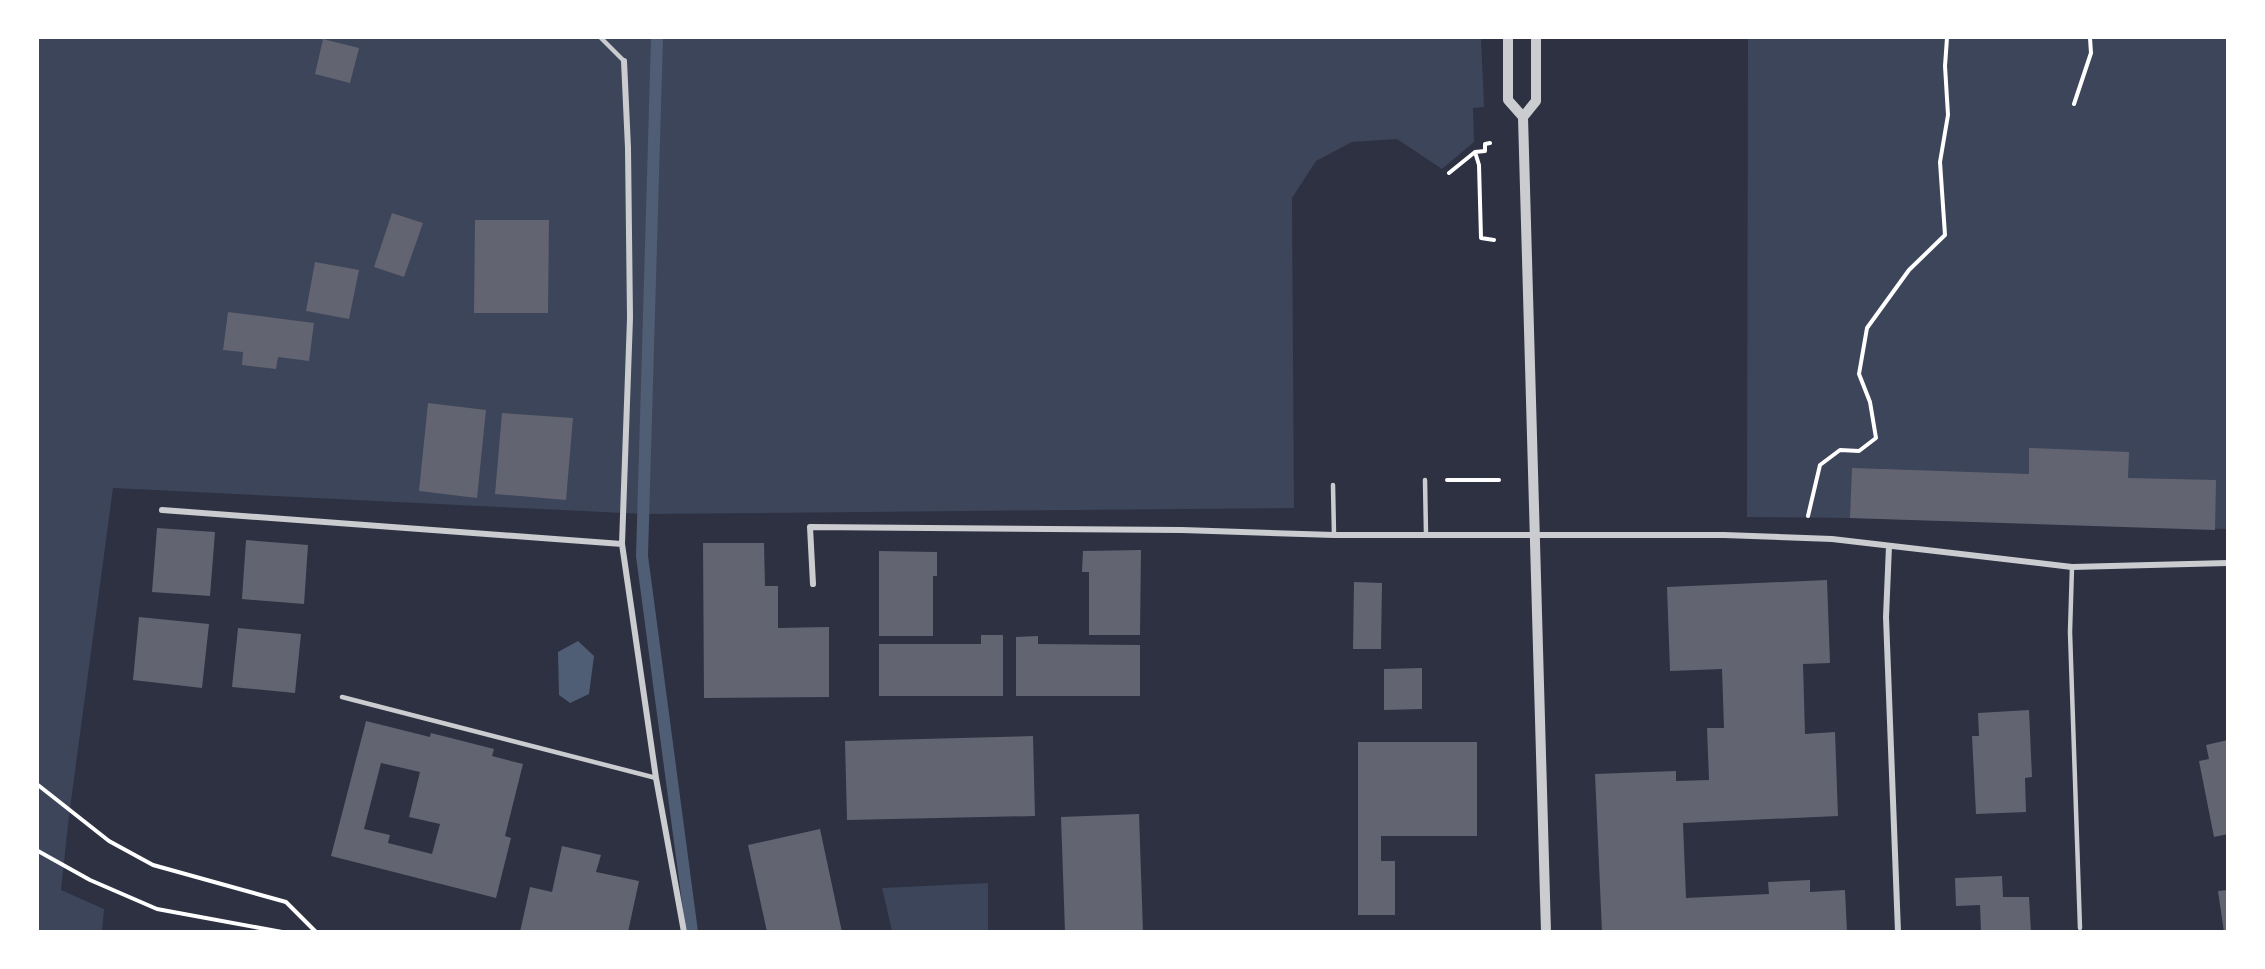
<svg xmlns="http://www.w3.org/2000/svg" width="2265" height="969" font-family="'Work Sans',sans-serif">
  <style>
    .green { fill: #3c4559 }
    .water { fill: #4f5d75 }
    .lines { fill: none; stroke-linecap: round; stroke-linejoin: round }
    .stream { stroke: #4f5d75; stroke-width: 12 }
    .building { fill: #626471; fill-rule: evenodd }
    .path { stroke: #fff; stroke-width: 4 }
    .service { stroke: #caccd0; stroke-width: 4.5 }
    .minor { stroke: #caccd0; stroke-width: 6 }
    .tertiary { stroke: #caccd0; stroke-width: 10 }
  </style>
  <rect width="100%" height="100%" fill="#2d3142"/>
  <path class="green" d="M 38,38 L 1481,38 L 1484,107 L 1473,108 L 1474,142 L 1442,169 L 1397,139 L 1352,142 L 1316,161 L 1292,198 L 1294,508 L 643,514 L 113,488 L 69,816 L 61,890 L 104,909 L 102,931 L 38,932 Z
    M 1748,38 L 2227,38 L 2227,529 L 1850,518 L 1747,517 Z
    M 988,883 L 988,931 L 892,931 L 882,888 Z"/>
  <path class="water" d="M 578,641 L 594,656 L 589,694 L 570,703 L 559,695 L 558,652 Z"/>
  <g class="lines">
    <path class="stream" d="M 657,38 L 642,556 L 692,932"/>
  </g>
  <path class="building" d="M 323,39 L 359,48 L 350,83 L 315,74 Z
    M 392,213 L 423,223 L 404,277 L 374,267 Z
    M 475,220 L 549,220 L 548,313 L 474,313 Z
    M 315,262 L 359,270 L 349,319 L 306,311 Z
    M 228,312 L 314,323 L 309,361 L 278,357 L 276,369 L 242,365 L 243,352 L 223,350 Z
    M 428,403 L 486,410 L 477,498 L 419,491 Z
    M 502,413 L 573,418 L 566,500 L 495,494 Z
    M 2029,448 L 2129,452 L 2128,478 L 2216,480 L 2215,530 L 1850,518 L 1852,468 L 2029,474 Z
    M 157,528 L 215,532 L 210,596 L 152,592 Z
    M 246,540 L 308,545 L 304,604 L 242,599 Z
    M 703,543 L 764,543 L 765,586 L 778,586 L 778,628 L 829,627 L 829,697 L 704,698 Z
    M 1141,550 L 1140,635 L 1089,635 L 1089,572 L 1082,572 L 1083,551 Z
    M 879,551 L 937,552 L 937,576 L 933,576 L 933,636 L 879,636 Z
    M 1827,580 L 1830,663 L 1803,664 L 1805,734 L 1835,732 L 1838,816 L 1683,823 L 1686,898 L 1769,894 L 1768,882 L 1810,880 L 1810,892 L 1845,890 L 1847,932 L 1602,932 L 1595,774 L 1676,771 L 1676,781 L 1709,780 L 1707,728 L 1724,728 L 1722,669 L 1670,671 L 1667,587 Z
    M 1354,582 L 1382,583 L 1381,649 L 1353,649 Z
    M 139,617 L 209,624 L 202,688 L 133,680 Z
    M 238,628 L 301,634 L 295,693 L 232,687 Z
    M 981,635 L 1003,635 L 1003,696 L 879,696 L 879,644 L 981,644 Z
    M 1038,636 L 1038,644 L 1140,645 L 1140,696 L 1016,696 L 1016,637 Z
    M 1422,668 L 1422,709 L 1384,710 L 1384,669 Z
    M 2029,710 L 2032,777 L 2025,778 L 2026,812 L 1976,814 L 1972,736 L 1979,736 L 1978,713 Z
    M 366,721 L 430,737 L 431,733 L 494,749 L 492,756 L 523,764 L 505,836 L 511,838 L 496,898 L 331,856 ZM 381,763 L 420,772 L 409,817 L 440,824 L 432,854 L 388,843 L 390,835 L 364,829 Z
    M 1033,736 L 1035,816 L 847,820 L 845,741 Z
    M 2228,740 L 2228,834 L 2214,837 L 2199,761 L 2209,759 L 2206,745 Z
    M 1358,742 L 1477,742 L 1477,836 L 1381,836 L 1381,861 L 1395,861 L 1395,915 L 1358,915 Z
    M 1139,814 L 1143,932 L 1065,932 L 1061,817 Z
    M 820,829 L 842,932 L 767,932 L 748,845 Z
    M 562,846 L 601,855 L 596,872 L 639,881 L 628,932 L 520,932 L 530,887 L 552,892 Z
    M 2002,876 L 2003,897 L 2029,897 L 2031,932 L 1981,932 L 1980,905 L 1956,906 L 1955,878 Z
    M 2228,890 L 2228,932 L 2224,932 L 2218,891 Z"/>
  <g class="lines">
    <path class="path" d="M 2074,104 L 2091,53 L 2090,38
      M 1475,152 L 1479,165 L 1481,238 L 1494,240
      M 1449,173 L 1475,152 L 1485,151 L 1485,144 L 1490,143
      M 1447,480 L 1499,480
      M 1808,516 L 1820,465 L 1840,450 L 1859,451 L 1876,438 L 1870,402 L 1859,374 L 1867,328 L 1909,270 L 1945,235 L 1940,162 L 1948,115 L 1945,66 L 1947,38
      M 38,785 L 109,841 L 153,865 L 286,902 L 316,932
      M 38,851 L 90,880 L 157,909 L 282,932"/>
    <path class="service" d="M 601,38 L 624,61
      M 1425,480 L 1426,534
      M 1333,485 L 1334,535
      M 2072,567 L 2070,632 L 2080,928
      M 342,697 L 656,778"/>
    <path class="minor" d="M 624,61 L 628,148 L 630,318 L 622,544 L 656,778 L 684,932
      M 162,510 L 622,544
      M 1889,546 L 1886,617 L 1898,932
      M 813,584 L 810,527 L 1182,530 L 1334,535 L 1724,535 L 1832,539 L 2072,567 L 2228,563"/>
    <path class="tertiary" d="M 1508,38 L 1508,100 L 1523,117
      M 1536,38 L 1536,101 L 1523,117 L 1546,932"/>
  </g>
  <rect width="2265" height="969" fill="none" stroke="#ffffff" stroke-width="78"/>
</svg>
